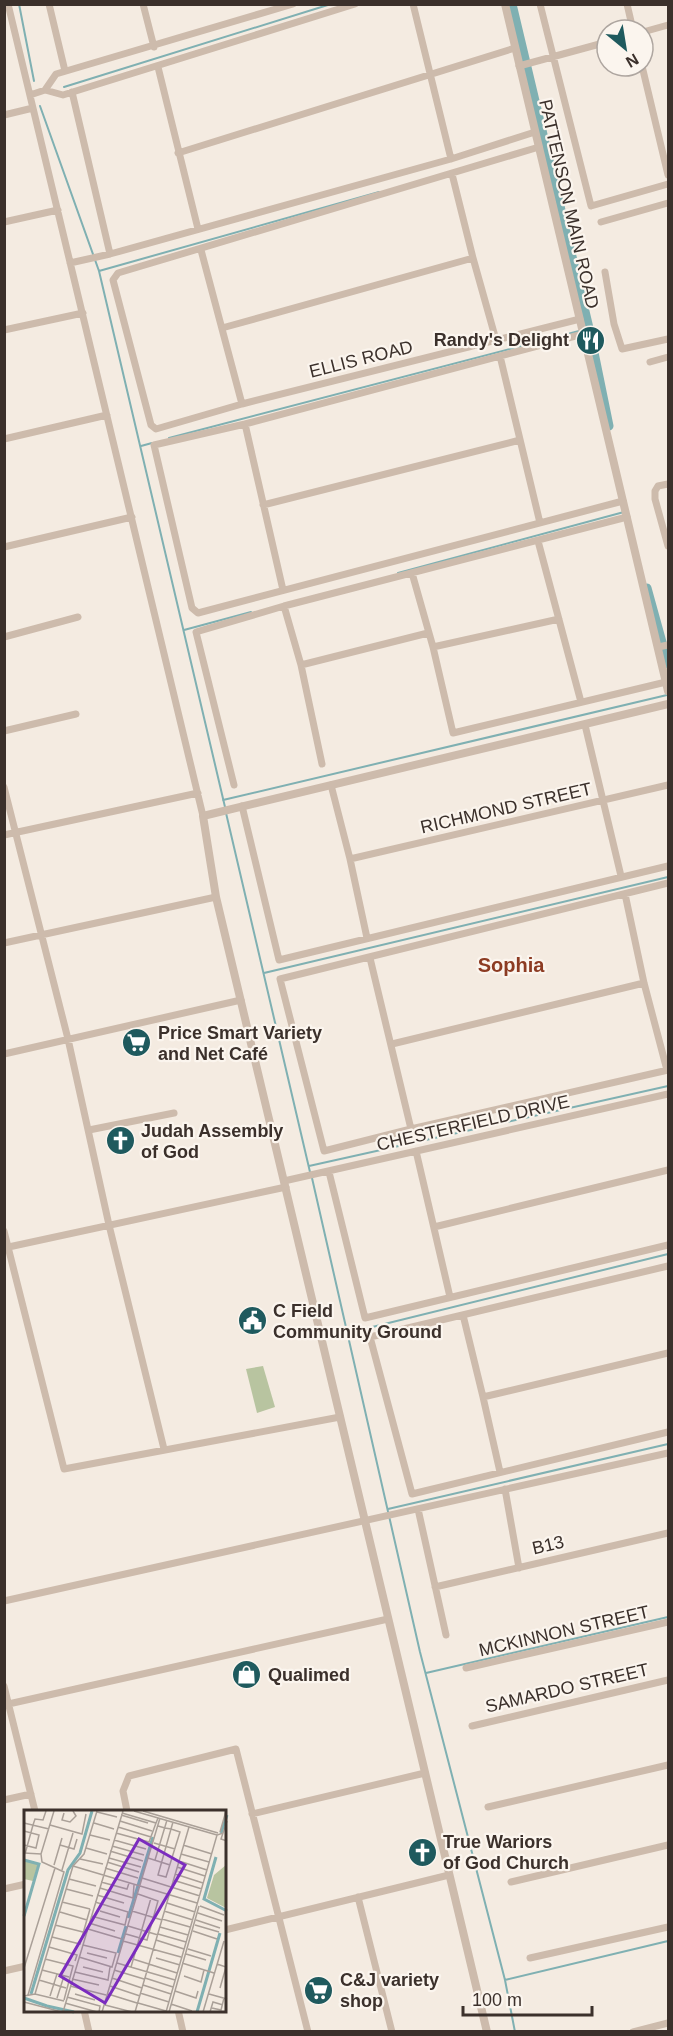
<svg xmlns="http://www.w3.org/2000/svg" width="673" height="2036" font-family="Helvetica,sans-serif">
  <style>
    .green { fill: #b8c4a0 }
    .lines { fill: none; stroke-linecap: round; stroke-linejoin: round }
    .stream { stroke: #7fb0b2; stroke-width: 2 }
    .canal { stroke: #7fb0b2; stroke-width: 9 }
    .minor { stroke: #cdbbac; stroke-width: 7 }
    .tertiary { stroke: #cdbbac; stroke-width: 8 }
    .labels { text-anchor: middle; dominant-baseline: central; stroke-width: 4.5; stroke-linejoin: round; paint-order: stroke }
    .street-label { font-size: 18px; fill: #3b302b; stroke: #fbf5ee }
    .poi-label { font-size: 18px; font-weight: bold; fill: #3b302b; stroke: #fbf5ee; text-anchor: start }
    .neighbourhood-label { font-size: 20px; font-weight: bold; fill: #8c3b22; stroke: #fbf5ee }
    .inset-river { fill: none; stroke: #7fb0b2; stroke-width: 3 }
    .inset-road { fill: none; stroke: #aaa098; stroke-width: 1.5 }
    .view { fill: #7b2cbf; fill-opacity: 0.15; stroke: #7b2cbf; stroke-width: 3 }
    .inset-edge { fill: none; stroke: #3b302b; stroke-width: 3 }
  </style>
  <rect width="100%" height="100%" fill="#f4ebe1"/>
  <path class="green" d="M 263,1366 L 275,1407 L 257,1413 L 246,1369 Z"/>
  <g class="lines">
    <path class="stream" d="M 19,4 L 34,81
      M 64,87 L 331,4
      M 40,106 L 99,271 L 225,807
      M 99,271 L 379,192
      M 169,438 L 579,331
      M 141,446 L 152,443
      M 398,573 L 624,512
      M 184,630 L 251,612
      M 223,800 L 667,695
      M 226,813 L 310,1172
      M 264,973 L 668,877
      M 309,1166 L 668,1086
      M 312,1178 L 420,1652 L 505,1980 L 515,2032
      M 348,1333 L 668,1254
      M 388,1509 L 668,1444
      M 426,1673 L 668,1617
      M 505,1980 L 668,1941"/>
    <path class="canal" d="M 512,4 L 589,328 L 609,426
      M 647,588 L 668,664"/>
    <path class="minor" d="M 8,4 L 203,816
      M 49,4 L 65,71
      M 143,4 L 154,47
      M 413,4 L 451,159
      M 540,4 L 591,206 L 668,184
      M 627,4 L 633,30
      M 643,32 L 668,25
      M 519,66 L 607,42
      M 642,66 L 668,175
      M 158,67 L 198,229
      M 45,90 L 56,74 L 293,4
      M 72,92 L 110,254
      M 30,95 L 45,90 L 63,95 L 355,4
      M 4,115 L 33,108
      M 539,147 L 118,273 L 113,280 L 151,425 L 156,429 L 242,404 L 580,319
      M 178,153 L 515,48
      M 452,174 L 473,258 L 496,340
      M 4,222 L 58,210
      M 601,222 L 668,203
      M 201,250 L 242,404
      M 70,263 L 110,254 L 451,159 L 535,132
      M 605,272 L 614,324 L 622,349 L 668,339
      M 222,328 L 473,258
      M 4,330 L 83,313
      M 583,334 L 245,424 L 154,445 L 192,608 L 198,613 L 623,501
      M 500,356 L 540,523
      M 650,362 L 668,357
      M 245,424 L 283,590
      M 4,439 L 107,415
      M 668,484 L 658,486 L 655,491 L 655,499 L 668,546
      M 263,505 L 520,440
      M 538,541 L 581,702
      M 4,547 L 132,517
      M 412,573 L 433,647 L 453,733 L 666,682
      M 284,606 L 301,665 L 322,764
      M 4,637 L 78,617
      M 433,647 L 559,619
      M 658,647 L 668,645
      M 301,665 L 428,633
      M 585,725 L 621,876
      M 4,731 L 76,714
      M 234,785 L 196,632 L 284,606 L 627,517
      M 331,785 L 350,859 L 367,938
      M 4,787 L 68,1039 L 109,1225 L 164,1449
      M 242,806 L 279,960 L 668,866
      M 4,835 L 198,793
      M 350,859 L 668,785
      M 668,883 L 280,979 L 324,1151 L 411,1129 L 668,1070
      M 625,894 L 644,983 L 667,1070
      M 4,943 L 216,897
      M 370,958 L 411,1129
      M 392,1044 L 644,983
      M 4,1054 L 241,1000
      M 89,1130 L 174,1113
      M 416,1151 L 450,1297
      M 329,1172 L 365,1318 L 668,1245
      M 284,1181 L 668,1094
      M 434,1227 L 668,1170
      M 4,1231 L 64,1469 L 340,1417
      M 4,1248 L 286,1187
      M 668,1266 L 370,1337 L 412,1494 L 668,1432
      M 463,1315 L 483,1397
      M 500,1472 L 483,1397 L 668,1353
      M 505,1489 L 519,1568
      M 418,1509 L 446,1635
      M 435,1587 L 668,1533
      M 4,1601 L 668,1453
      M 466,1668 L 668,1622
      M 4,1686 L 35,1811
      M 4,1705 L 388,1619
      M 472,1726 L 668,1680
      M 4,1800 L 31,1794
      M 488,1807 L 668,1765
      M 127,1811 L 123,1791 L 129,1776 L 236,1749 L 308,2032
      M 252,1814 L 425,1773
      M 511,1882 L 668,1845
      M 4,1889 L 26,1884
      M 358,1897 L 392,2032
      M 225,1930 L 449,1875
      M 530,1958 L 668,1927
      M 4,1971 L 26,1966
      M 84,2010 L 89,2032
      M 178,2010 L 183,2032
      M 633,2032 L 668,2023"/>
    <path class="tertiary" d="M 505,4 L 668,691
      M 487,2032 L 216,897 L 203,816 L 668,704"/>
  </g>
  <defs>
    <symbol id="restaurant-disc" viewBox="-11 -11 22 22"><circle r="9.5" fill="#1f5a5e" stroke="#fbf5ee"/><path d="M-5-6h1v4h1v-4h1v4h1v-4h1v5L-1.5 .5V6h-2V.5L-5-1ZM5-6V6H3V1.5H1.5Q1.5-4 5-6Z" fill="#fff"/></symbol>
    <symbol id="supermarket-disc" viewBox="-11 -11 22 22"><circle r="9.5" fill="#1f5a5e" stroke="#fbf5ee"/><path d="M-6-5.5h2.5l.6 2H6L4.5 2H-2.5L-4.4-4H-6ZM-1.5 3.2a1.3 1.3 0 1 0 .1 0ZM3 3.2a1.3 1.3 0 1 0 .1 0Z" fill="#fff"/></symbol>
    <symbol id="church-disc" viewBox="-11 -11 22 22"><circle r="9.5" fill="#1f5a5e" stroke="#fbf5ee"/><path d="M-1.2-6h2.4v3.5h3.3v2.4h-3.3V6h-2.4V-.1h-3.3v-2.4h3.3Z" fill="#fff"/></symbol>
    <symbol id="civic-disc" viewBox="-11 -11 22 22"><circle r="9.5" fill="#1f5a5e" stroke="#fbf5ee"/><path d="M-.6-6.5H3V-4.5H.6V-3L4-1V1h2V6H-6V1h2V-1L-.6-3ZM-1.2 2.5V6h2.4V2.5Z" fill="#fff"/></symbol>
    <symbol id="shop-disc" viewBox="-11 -11 22 22"><circle r="9.5" fill="#1f5a5e" stroke="#fbf5ee"/><path d="M-5-2.5h2.3a2.7 3.5 0 0 1 5.4 0H5L5.5 6h-11ZM-1.5-2.5h3a1.5 2.3 0 0 0-3 0Z" fill="#fff"/></symbol>
  </defs>
  <g fill-rule="evenodd">
    <use href="#restaurant-disc" x="574" y="324" width="33" height="33"/>
    <use href="#supermarket-disc" x="120" y="1026" width="33" height="33"/>
    <use href="#church-disc" x="104" y="1124" width="33" height="33"/>
    <use href="#civic-disc" x="236" y="1304" width="33" height="33"/>
    <use href="#shop-disc" x="230" y="1658" width="33" height="33"/>
    <use href="#church-disc" x="406" y="1836" width="33" height="33"/>
    <use href="#supermarket-disc" x="302" y="1974" width="33" height="33"/>
  </g>
  <g class="labels">
    <g class="street-label">
      <text transform="translate(569 204) rotate(77)">PATTENSON MAIN ROAD</text>
      <text transform="translate(361 359) rotate(-14)">ELLIS ROAD</text>
      <text transform="translate(506 808) rotate(-13)">RICHMOND STREET</text>
      <text transform="translate(473 1123) rotate(-13)">CHESTERFIELD DRIVE</text>
      <text transform="translate(548 1545) rotate(-13)">B13</text>
      <text transform="translate(564 1631) rotate(-13)">MCKINNON STREET</text>
      <text transform="translate(567 1688) rotate(-13)">SAMARDO STREET</text>
    </g>
    <g class="poi-label">
      <text x="569" y="340" text-anchor="end">Randy's Delight</text>
      <text x="158" y="1033">Price Smart Variety<tspan x="158" dy="21">and Net Café</tspan></text>
      <text x="141" y="1131">Judah Assembly<tspan x="141" dy="21">of God</tspan></text>
      <text x="273" y="1311">C Field<tspan x="273" dy="21">Community Ground</tspan></text>
      <text x="268" y="1675">Qualimed</text>
      <text x="443" y="1842">True Wariors<tspan x="443" dy="21">of God Church</tspan></text>
      <text x="340" y="1980">C&amp;J variety<tspan x="340" dy="21">shop</tspan></text>
    </g>
    <g class="neighbourhood-label">
      <text x="511" y="965">Sophia</text>
    </g>
  </g>
  <g transform="translate(24 1810)">
    <rect width="202" height="202" fill="#f4ebe1"/>
    <path d="M 0,51 L 14,54 L 9,71 L 0,69 ZM 202,55 L 202,98 L 183,88 L 190,65 Z" fill="#b8c4a0"/>
    <path class="inset-river" d="M 197,23 L 203,5M 192,47 L 180,89 L 203,101M 0,50 L 15,54 L 0,106M 104,108 L 129,27M 94,143 L 102,116M 7,184 L 44,60 L 56,43 L 68,1M 0,188 L 23,196M 23,196 L 50,202M 173,202 L 196,123"/>
    <path class="inset-road" d="M 110,1 L 193,25M 119,1 L 194,23M 73,2 L 93,7M 40,3 L 38,10 L 46,12 L 52,6 L 49,1M 98,3 L 132,13 L 134,8M 97,5 L 124,13M 96,11 L 128,21M 203,11 L 197,29 L 203,31M 0,13 L 25,19M 70,13 L 90,19M 9,15 L 11,9 L 19,10 L 22,1M 26,15 L 58,24 L 62,4M 134,16 L 141,18 L 147,19 L 156,22 L 142,67 L 134,65 L 147,19 L 149,12M 94,17 L 127,27M 0,21 L 15,25 L 12,38 L 0,35M 196,22 L 202,1M 92,23 L 125,32 L 132,13M 66,25 L 86,30M 90,30 L 122,39M 130,33 L 151,39M 36,35 L 50,39 L 53,29M 159,35 L 188,44M 88,36 L 120,45M 62,38 L 83,44M 86,41 L 119,51M 0,43 L 17,44 L 30,1M 1,44 L 9,15M 157,44 L 185,52M 85,48 L 117,57M 124,48 L 146,55M 56,49 L 79,54M 131,50 L 143,10M 155,51 L 183,60M 83,52 L 115,62M 30,55 L 38,28M 49,56 L 173,93M 153,57 L 181,66M 81,58 L 114,68M 38,60 L 49,23M 151,64 L 179,73M 118,68 L 176,86M 45,69 L 72,76M 149,70 L 178,79M 77,72 L 103,79 L 105,73M 76,78 L 109,88 L 110,75M 42,79 L 69,86M 73,85 L 100,93M 38,92 L 66,99M 143,93 L 171,102M 176,96 L 200,105M 76,101 L 96,107M 108,101 L 138,110M 140,101 L 169,110M 36,102 L 63,110M 174,103 L 198,111M 67,106 L 101,115 L 104,102 L 71,92M 138,109 L 166,117M 172,110 L 196,118M 65,113 L 91,121M 31,115 L 59,122M 171,115 L 195,122M 104,116 L 134,125M 136,117 L 164,125M 64,119 L 98,129M 169,121 L 193,129M 102,124 L 123,130 L 134,91 L 114,84M 134,124 L 162,132M 28,127 L 56,134 L 66,99M 132,130 L 160,139M 99,131 L 157,147M 25,137 L 53,145 L 51,151M 164,139 L 187,146M 63,143 L 83,148M 162,144 L 182,150M 55,147 L 88,157 L 92,143 L 59,135M 132,148 L 156,155M 21,149 L 49,156 L 40,190M 109,149 L 153,163M 93,153 L 151,170M 158,153 L 190,163M 193,154 L 202,157 L 196,178M 59,157 L 79,162M 107,157 L 127,88M 0,158 L 31,58M 18,160 L 45,167M 90,160 L 120,169M 51,162 L 84,170 L 86,157M 160,166 L 177,172 L 180,160M 88,168 L 118,178M 121,168 L 149,177M 48,169 L 75,175M 15,170 L 42,178M 119,175 L 147,184M 46,176 L 82,185M 86,176 L 116,186M 151,181 L 172,188 L 174,181M 116,183 L 145,192M 11,184 L 49,56 L 60,44 L 73,1M 51,184 L 71,190M 84,184 L 113,193M 185,184 L 203,189M 4,185 L 40,62 L 18,52 L 17,44M 0,186 L 11,184 L 40,191M 26,186 L 33,164M 43,187 L 76,196 L 75,202M 33,188 L 40,166M 0,192 L 38,202M 41,193 L 73,202M 114,193 L 142,201M 147,194 L 168,201M 81,195 L 108,202M 188,198 L 197,200 L 200,188M 39,202 L 99,1M 78,202 L 136,8M 111,202 L 165,17M 142,202 L 193,25 L 199,23M 145,202 L 175,96M 179,202 L 200,131M 186,202 L 189,192 L 199,195"/>
    <path class="view" d="M 115,29 L 161,55 L 81,193 L 36,166 Z"/>
    <rect width="202" height="202" class="inset-edge"/>
  </g>
  <rect width="673" height="2036" fill="none" stroke="#3b302b" stroke-width="12"/>
  <g transform="translate(625 48) rotate(150)"><circle r="28" fill="#fbf5ee" stroke="#aea6a0" stroke-width="1.5"/>
  <path d="M0-4.5L10 22L0 15L-10 22Z" fill="#1f5a5e"/>
  <text y="-9" font-size="16" font-weight="bold" text-anchor="middle" fill="#3b302b">N</text>
  </g>
  <path d="M463 2006v9h129v-9" fill="none" stroke="#3b302b" stroke-width="3"/>
  <text x="472" y="2006" font-size="18" fill="#3b302b" stroke="#fbf5ee" stroke-width="4.5" paint-order="stroke">100 m</text>
</svg>
